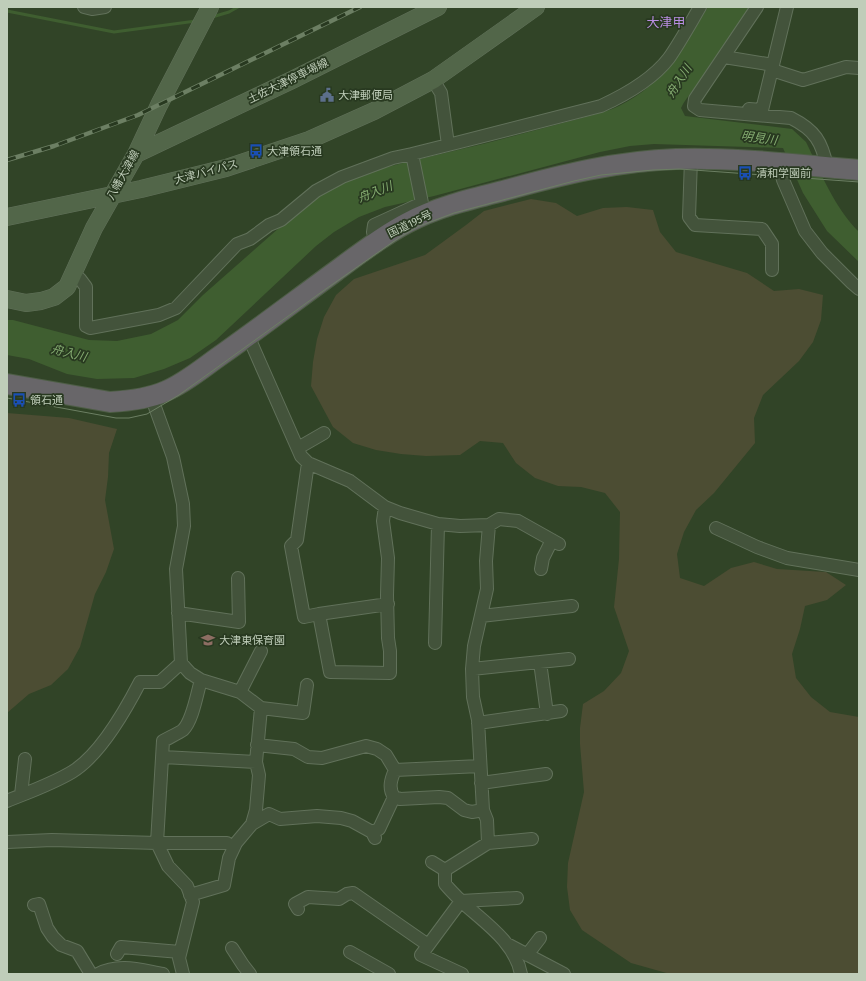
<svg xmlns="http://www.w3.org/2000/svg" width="866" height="981" font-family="'Fira Sans Condensed','Noto Sans JP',sans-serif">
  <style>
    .green { fill: #4c4d33 }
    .water { fill: #3f5e30 }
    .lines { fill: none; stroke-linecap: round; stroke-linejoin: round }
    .stream { stroke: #3f5e30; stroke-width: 3 }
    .minor-casing { stroke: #61715a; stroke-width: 14 }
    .secondary-casing { stroke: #61715a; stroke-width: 18 }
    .trunk-casing { stroke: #4e5e46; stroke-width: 22 }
    .minor { stroke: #43533b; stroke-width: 12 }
    .secondary { stroke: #526649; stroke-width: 17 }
    .trunk { stroke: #686669; stroke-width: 20 }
    .tram { stroke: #6c7f63; stroke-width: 1 }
    .rail-casing { stroke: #6c7f63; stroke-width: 4.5 }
    .rail { stroke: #283920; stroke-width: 3; stroke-dasharray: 9; stroke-linecap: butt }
    .labels { text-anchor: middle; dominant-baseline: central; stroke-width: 3.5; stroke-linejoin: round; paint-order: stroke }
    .street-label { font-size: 11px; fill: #bfcdb9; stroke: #283920 }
    .poi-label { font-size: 11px; fill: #bfcdb9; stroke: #283920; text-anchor: start }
    .water-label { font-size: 12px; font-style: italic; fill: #85ac71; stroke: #283920 }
    .quarter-label { font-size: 13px; fill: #b98ee2; stroke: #283920 }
  </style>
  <rect width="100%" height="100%" fill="#314427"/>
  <path class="green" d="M 531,199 L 556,203 L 577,216 L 603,208 L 627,207 L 653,210 L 660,232 L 676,252 L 747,273 L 774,291 L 799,289 L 823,295 L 821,320 L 813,342 L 799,361 L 763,395 L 754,418 L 755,443 L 714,493 L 696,510 L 684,532 L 677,554 L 680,578 L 704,586 L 731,568 L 754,562 L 777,569 L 826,572 L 846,585 L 827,600 L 805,606 L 800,629 L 792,654 L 796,678 L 811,697 L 830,712 L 859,717 L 859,974 L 670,974 L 631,963 L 582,930 L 570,910 L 567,887 L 568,863 L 584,792 L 580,744 L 580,728 L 583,704 L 604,691 L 621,673 L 629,651 L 614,607 L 619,559 L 620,512 L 605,493 L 581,487 L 558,486 L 535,478 L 516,463 L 503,443 L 480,441 L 460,455 L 426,456 L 401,454 L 376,450 L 353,443 L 333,427 L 311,386 L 313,362 L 317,339 L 324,317 L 336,295 L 354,279 L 425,255 L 466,225 L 484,211 Z
    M 7,413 L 69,418 L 117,429 L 109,453 L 108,477 L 105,500 L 114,549 L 106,572 L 95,594 L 80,647 L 68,669 L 51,685 L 29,694 L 7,713 Z"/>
  <path class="water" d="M 708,7 L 749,7 C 735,29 722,52 707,73 C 699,85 687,95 681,108 L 685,116 L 792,129 L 806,142 C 821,173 834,207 859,232 L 859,262 L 827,231 L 803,193 L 783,148 L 654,144 L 630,146 L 600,152 L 434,196 L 385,207 L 359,217 L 334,232 L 316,246 L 216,340 L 190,358 L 164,369 L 134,378 L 97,379 L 67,374 L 29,359 L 7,355 L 7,320 L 13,320 L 89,340 L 117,341 L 151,334 L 178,320 L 203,295 L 304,206 L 334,187 L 373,171 L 399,164 L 487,143 L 593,115 C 602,112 611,110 619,106 C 663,85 684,46 708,7 Z"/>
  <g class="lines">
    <path class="stream" d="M 7,11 L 114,32 L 196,21
      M 212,17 L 229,12 L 238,7"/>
    <defs>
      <path id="minor" d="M 84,7 L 92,9 L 105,7
        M 757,7 L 695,99 L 694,106 L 700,110 L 791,118 C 815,130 822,142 827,167
        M 724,57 L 773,65
        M 772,70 L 803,80 L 846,67 L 859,68
        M 749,109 L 762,110 L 787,7
        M 448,145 L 601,106 C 625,95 653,79 669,58 C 680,42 690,24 700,7
        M 691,159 L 689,217 L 695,225 L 762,229 L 772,244 L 772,270
        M 779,163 L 783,180 L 805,231 L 822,253 L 852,283 L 859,289
        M 376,241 L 373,232 L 374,225 L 422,203 L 412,154 L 448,145 L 441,93 L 433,80
        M 73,275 L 80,279 L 86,287 L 86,326 L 90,328 L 159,315 L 176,308 L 237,244 L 250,239 L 269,225 L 281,220 L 316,191 L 342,177 L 393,158 L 412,154
        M 245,337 L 251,342 L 253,347 L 301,456 L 308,463 L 350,481 L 385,507 L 400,513 L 438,524 L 460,526 L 489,525 L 486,561 L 487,589 L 474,646 L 472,669 L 473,697 L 478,720 L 483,810 L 487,820 L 488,843 L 445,870 L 445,884 C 450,890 456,896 462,902 C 484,922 515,942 521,974
        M 151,396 L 173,457 L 183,504 L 184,526 L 176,569 L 181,663 L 190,673 L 201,680 L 240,692 L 261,708 L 256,762 L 259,775 L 256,810 L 252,824 L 269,814 L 280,819 L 317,816 L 341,818 L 352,821 L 372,832 L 375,838
        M 298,448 L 324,433
        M 308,463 L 297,540 L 291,546 L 304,617 L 319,614 L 330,672 L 390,673 L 390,651 L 388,638 L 387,595 L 388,558 L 383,521 L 385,507
        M 489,525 L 499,519 L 518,521 L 559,544
        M 716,528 L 757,547 L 787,558 L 859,570
        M 541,569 L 543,558 L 552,540
        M 178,613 L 239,622 L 238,578
        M 319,614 L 388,604
        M 481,616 L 572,606
        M 435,643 L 438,524
        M 540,662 L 547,714
        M 472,669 L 569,659
        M 240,692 L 261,651
        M 261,708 L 303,713 L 307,685
        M 478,723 L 561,711
        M 257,745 L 294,749 L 308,757 L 322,758 L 366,746 L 377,749 L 386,755 L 395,770 L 480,766
        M 163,757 L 256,762
        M 395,770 C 391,779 388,788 394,797 L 400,799 L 439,797 L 448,798 L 464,810 L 472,812 L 483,810
        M 481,783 L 546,774
        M 21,795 L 25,759
        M 7,801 C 29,792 52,784 72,772 C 100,755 125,711 140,682 L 160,682 L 181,663
        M 372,832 L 379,829 L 394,797
        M 7,842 L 52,840 L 157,843 L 227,843
        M 488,843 L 532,839
        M 432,862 L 445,870
        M 190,895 L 224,885 L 229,858 L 236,843 L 252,824
        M 34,905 L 39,904 L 47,928 L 53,937 L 61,945 L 77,951 L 91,974
        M 298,909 L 295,904 L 308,897 L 339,899 L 347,894 L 353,893 L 428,945
        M 507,944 L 564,974
        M 232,948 L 243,965 L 250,974
        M 350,952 L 389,974
        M 117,954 L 121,947 L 180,952
        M 527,955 L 540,938
        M 98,974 C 119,963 140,970 163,974
        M 183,974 L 179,958 L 193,902 L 187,886 L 168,866 L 157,843 L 163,741 C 168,738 179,733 183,730 C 193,720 197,693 201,680
        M 462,974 L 421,955 L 461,901 L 517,898"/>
      <path id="secondary" d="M 136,154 L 292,80 L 438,7
        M 7,217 L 141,189 L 226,168 L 309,140 L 374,111 L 433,80 L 536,7
        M 7,299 L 26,303 L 41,301 L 54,297 L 67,287 L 94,228 L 136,154 L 159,105 L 210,7"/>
      <path id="trunk" d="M 7,384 L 110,402 C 129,401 148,399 166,391 C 187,382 205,366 224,353 C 262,326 299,298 336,271 C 359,254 382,236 407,223 C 437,207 471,199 503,191 C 560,175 617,161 676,159 C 737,157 798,165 859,170"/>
    </defs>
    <use href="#minor" class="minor-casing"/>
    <use href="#secondary" class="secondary-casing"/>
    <use href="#trunk" class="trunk-casing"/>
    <use href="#minor" class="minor"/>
    <use href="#secondary" class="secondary"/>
    <use href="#trunk" class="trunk"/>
    <path class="tram" d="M 7,398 L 116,418 L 129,418 L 147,414 L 179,395 L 323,291 L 400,237 L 417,227 L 454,213 L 574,181 L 601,175 L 653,170 L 680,169 L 859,182"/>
    <defs>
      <path id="rail" d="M 7,160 L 54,146 L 138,115 L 360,7"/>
    </defs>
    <use href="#rail" class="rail-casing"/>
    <use href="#rail" class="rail"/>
  </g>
  <defs>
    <symbol id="civic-bare" viewBox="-9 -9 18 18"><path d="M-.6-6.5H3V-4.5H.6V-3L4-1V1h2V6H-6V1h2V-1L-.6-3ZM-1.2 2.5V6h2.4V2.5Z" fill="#5c6f8a" stroke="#283920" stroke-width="2.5" paint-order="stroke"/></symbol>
    <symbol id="bus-bare" viewBox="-9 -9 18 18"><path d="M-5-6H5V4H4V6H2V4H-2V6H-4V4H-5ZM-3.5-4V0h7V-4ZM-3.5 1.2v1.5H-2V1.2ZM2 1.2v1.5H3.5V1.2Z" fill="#1a4fb4" stroke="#283920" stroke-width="2.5" paint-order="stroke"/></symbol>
    <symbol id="school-bare" viewBox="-9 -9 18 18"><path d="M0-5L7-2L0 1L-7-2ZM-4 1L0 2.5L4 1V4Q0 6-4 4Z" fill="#8d6e63" stroke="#283920" stroke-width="2.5" paint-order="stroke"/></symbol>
  </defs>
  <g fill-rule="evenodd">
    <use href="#civic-bare" x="317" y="85" width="20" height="20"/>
    <use href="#bus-bare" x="246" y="141" width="20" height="20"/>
    <use href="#bus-bare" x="735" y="163" width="20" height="20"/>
    <use href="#bus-bare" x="9" y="390" width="20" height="20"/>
    <use href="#school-bare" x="198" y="630" width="20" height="20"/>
  </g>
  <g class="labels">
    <g class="street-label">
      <text transform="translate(288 81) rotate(-26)">土佐大津停車場線</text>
      <text transform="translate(206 172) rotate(-15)">大津バイパス</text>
      <text transform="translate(123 175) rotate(-61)">八幡大津線</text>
      <text transform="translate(410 224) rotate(-26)">国道195号</text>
    </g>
    <g class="poi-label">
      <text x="338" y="95">大津郵便局</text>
      <text x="267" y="151">大津領石通</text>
      <text x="756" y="173">清和学園前</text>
      <text x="30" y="400">領石通</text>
      <text x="219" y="640">大津東保育園</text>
    </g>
    <g class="water-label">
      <text transform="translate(679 81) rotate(-57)">舟入川</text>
      <text transform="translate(759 138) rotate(8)">明見川</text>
      <text transform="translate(375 192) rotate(-21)">舟入川</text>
      <text transform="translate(69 353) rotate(14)">舟入川</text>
    </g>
    <g class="quarter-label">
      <text x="666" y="22">大津甲</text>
    </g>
  </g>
  <rect width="866" height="981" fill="none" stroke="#bfcdb9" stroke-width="16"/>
</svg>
